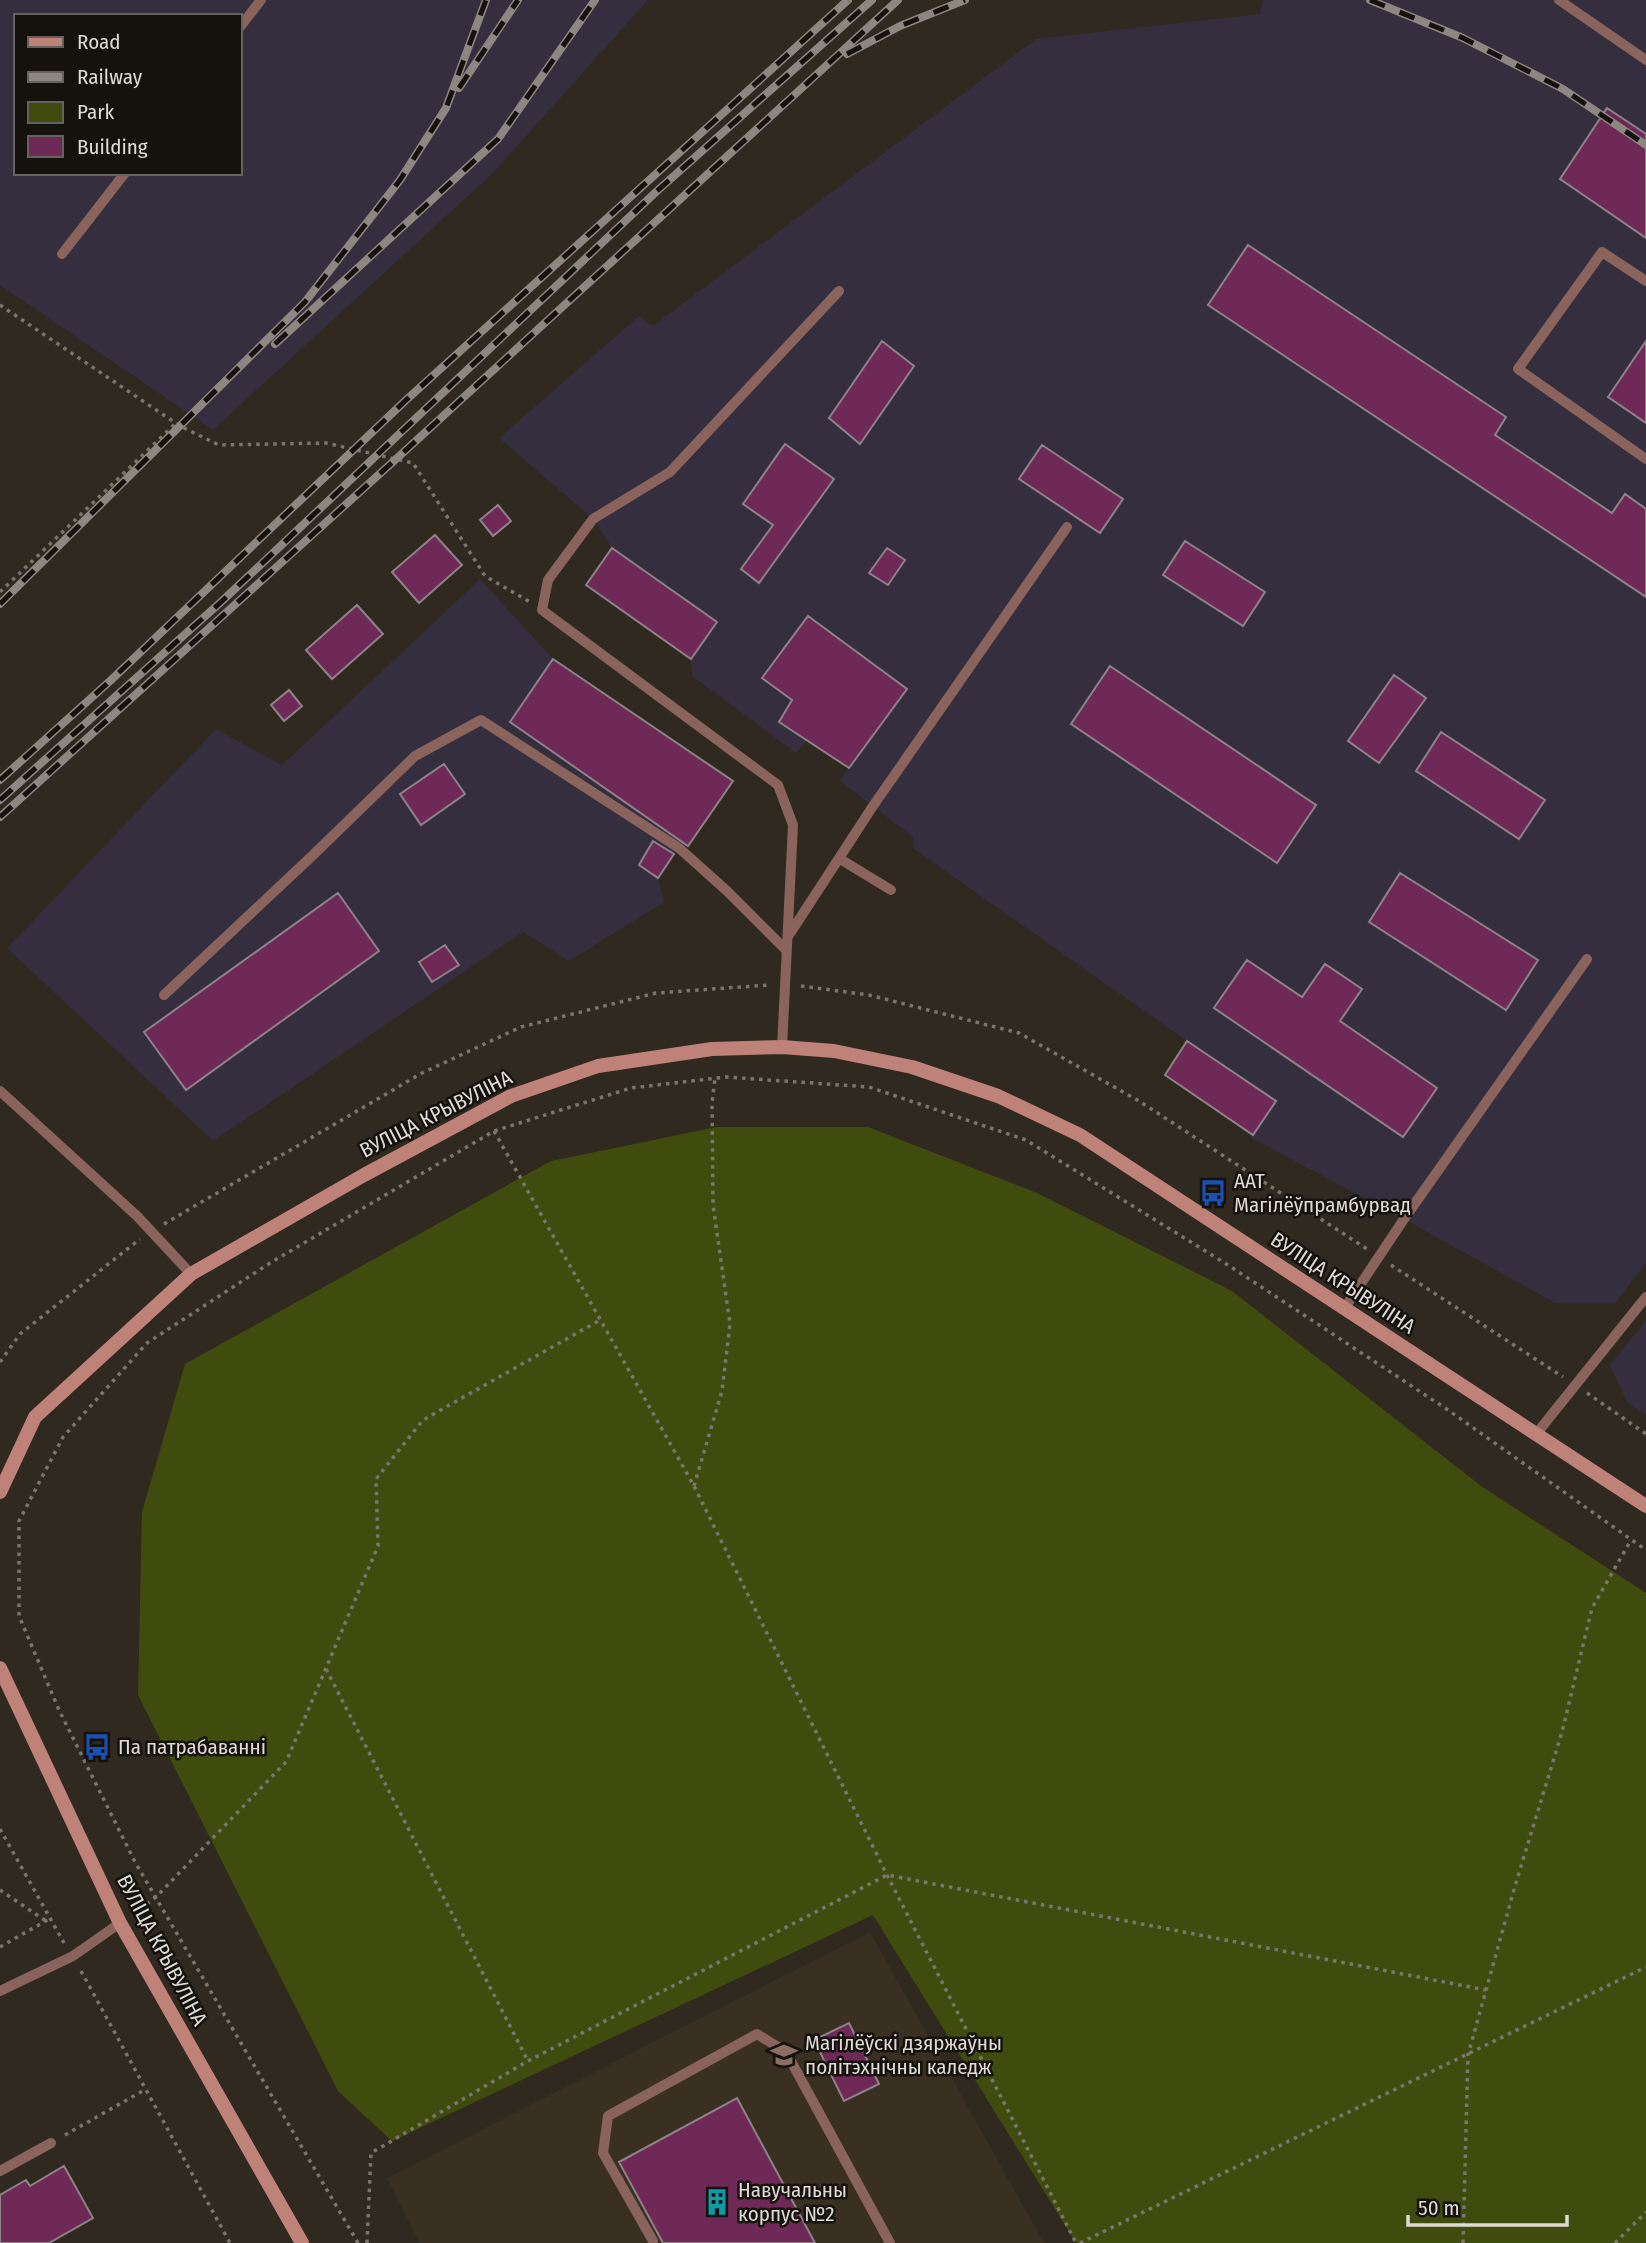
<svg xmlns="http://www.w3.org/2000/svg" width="1646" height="2243" font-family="'Fira Sans Condensed',sans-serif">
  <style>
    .industrial { fill: #352e3e; fill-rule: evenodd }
    .built { fill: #393022 }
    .green { fill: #404c0e }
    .building { fill: #6f2957; stroke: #8e8289; stroke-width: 2 }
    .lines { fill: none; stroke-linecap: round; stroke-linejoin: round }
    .path { stroke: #7a756d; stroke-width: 3.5; stroke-dasharray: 3.5 5; stroke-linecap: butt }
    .lane { stroke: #89635c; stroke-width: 10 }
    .secondary { stroke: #bf8278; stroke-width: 14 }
    .rail-casing { stroke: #8c8780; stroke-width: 8 }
    .rail { stroke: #15120e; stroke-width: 5; stroke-dasharray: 16; stroke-linecap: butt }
    .labels { text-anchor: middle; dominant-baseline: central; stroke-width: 5; stroke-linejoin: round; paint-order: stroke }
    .street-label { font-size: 21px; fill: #dedad5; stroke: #15120e }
    .poi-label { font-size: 21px; fill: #dedad5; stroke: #15120e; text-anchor: start }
  </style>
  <rect width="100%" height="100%" fill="#2f2920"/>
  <path class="industrial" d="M 0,0 L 648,0 L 493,173 L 213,430 L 0,285 ZM 16,16 L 240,16 L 240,173 L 16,173 Z
    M 1263,0 L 1646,0 L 1646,1263 L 1615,1303 L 1555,1303 L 1404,1219 L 1251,1138 L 1250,1133 L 1165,1075 L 1187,1041 L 914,849 L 913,837 L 840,781 L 849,767 L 808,740 L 796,753 L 692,676 L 691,659 L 586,585 L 612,548 L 593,519 L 499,438 L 639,316 L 653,326 L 1036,39 L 1260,14 Z
    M 480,579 L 553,659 L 733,781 L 688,847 L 682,843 L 658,877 L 664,902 L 569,961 L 523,932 L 213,1141 L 7,948 L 216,729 L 282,765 Z
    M 1646,1320 L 1646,1415 L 1627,1402 L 1610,1365 Z"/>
  <path class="built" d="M 870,1932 L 1044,2243 L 419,2243 L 387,2178 Z"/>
  <path class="green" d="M 717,1127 L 868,1127 L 1037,1193 L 1232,1291 L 1481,1486 L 1646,1593 L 1646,2243 L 1076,2243 L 873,1915 L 392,2141 L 338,2091 L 138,1695 L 142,1512 L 185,1364 L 551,1161 Z"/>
  <path class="building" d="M 1607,108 L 1646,134 L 1646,238 L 1560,179 Z
    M 1248,245 L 1506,417 L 1495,435 L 1612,513 L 1625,494 L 1646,509 L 1646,597 L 1208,305 Z
    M 882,341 L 914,366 L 860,444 L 829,418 Z
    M 1646,341 L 1646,423 L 1608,397 Z
    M 785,444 L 834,479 L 759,583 L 741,569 L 773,525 L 743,504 Z
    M 1042,445 L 1123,499 L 1100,533 L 1019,479 Z
    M 498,505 L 511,521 L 493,536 L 480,520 Z
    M 435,535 L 462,565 L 419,603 L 392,572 Z
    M 1185,541 L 1265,592 L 1243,626 L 1163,575 Z
    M 612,548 L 717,622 L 691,659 L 586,585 Z
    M 887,548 L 905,560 L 888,585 L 869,573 Z
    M 357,605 L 383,634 L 332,679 L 306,650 Z
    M 808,616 L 907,689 L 849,768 L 779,722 L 792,700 L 762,678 Z
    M 553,659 L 733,781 L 688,846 L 510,722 Z
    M 1110,666 L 1316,805 L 1277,863 L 1071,724 Z
    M 1394,675 L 1426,698 L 1379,763 L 1348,741 Z
    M 289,690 L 302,706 L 284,721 L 271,705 Z
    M 1441,732 L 1545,800 L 1519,839 L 1416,771 Z
    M 444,764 L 465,794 L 421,825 L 400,794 Z
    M 653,841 L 674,854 L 658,878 L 639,865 Z
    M 1400,873 L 1538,960 L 1506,1010 L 1369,922 Z
    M 338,893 L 379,951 L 186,1090 L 144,1032 Z
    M 445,945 L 459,965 L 432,982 L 419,962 Z
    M 1247,960 L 1302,997 L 1325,964 L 1362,989 L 1340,1021 L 1437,1088 L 1403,1137 L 1214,1008 Z
    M 1187,1041 L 1276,1101 L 1253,1135 L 1165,1075 Z
    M 849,2023 L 879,2084 L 844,2101 L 814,2040 Z
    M 737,2098 L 815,2243 L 663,2243 L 619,2162 Z
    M 64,2166 L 93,2218 L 49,2243 L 0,2243 L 0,2195 L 26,2180 L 30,2186 Z"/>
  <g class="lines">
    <path class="path" d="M 0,305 L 180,426 L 219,445 L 326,443 L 413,463 L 485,576 L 530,602
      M 0,592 L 175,424
      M 801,986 L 869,995 L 1019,1033 L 1139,1101 L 1367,1249
      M 494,1131 L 694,1486 L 887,1875 L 1076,2243
      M 164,1224 L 422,1073 L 521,1027 L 656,993 L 769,985
      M 1391,1265 L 1563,1377
      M 0,1362 L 20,1334 L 140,1239
      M 1587,1393 L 1646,1434
      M 694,1486 L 722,1391 L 730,1324 L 713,1205 L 712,1103 L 715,1079
      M 326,1669 L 528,2061
      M 0,1829 L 64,1943
      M 0,1890 L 46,1921
      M 133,1914 L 156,1897 L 286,1762 L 378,1546 L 376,1479 L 423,1420 L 600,1320
      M 0,1947 L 49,1919
      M 81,1971 L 230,2243
      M 65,2135 L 146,2089
      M 358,2243 L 135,1862 L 59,1710 L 19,1616 L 19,1521 L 63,1437 L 147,1343 L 270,1263 L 494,1131 L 631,1088 L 726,1077 L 869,1087 L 1026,1140 L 1228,1265 L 1448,1410 L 1646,1550
      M 367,2243 L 371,2153 L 528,2061 L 887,1875 L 1486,1990
      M 1080,2243 L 1646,1967
      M 1463,2243 L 1468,2055 L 1515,1886 L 1562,1732 L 1592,1608 L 1631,1540
      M 1615,2243 L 1646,2212"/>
    <path class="lane" d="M 1559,0 L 1646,60
      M 240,27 L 261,0
      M 62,254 L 125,173
      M 1646,281 L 1602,252 L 1518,369 L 1646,459
      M 840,859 L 891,890
      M 789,935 L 873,806 L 1067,527
      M 164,995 L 311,857 L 415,756 L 481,720 L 679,848 L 727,891 L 787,951
      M 782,1047 L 793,825 L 778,785 L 542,610 L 548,580 L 593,519 L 670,472 L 839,291
      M 0,1091 L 137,1216 L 191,1274
      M 1344,1309 L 1404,1219 L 1587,959
      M 1537,1433 L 1646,1297
      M 0,1991 L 73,1956 L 120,1923
      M 0,2171 L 51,2143
      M 653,2241 L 603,2153 L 608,2116 L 757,2034 L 786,2052 L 890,2243"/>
    <path class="secondary" d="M 0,1492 L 35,1417 L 191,1274 L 364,1175 L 511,1096 L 598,1066 L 712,1049 L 782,1047 L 834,1051 L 912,1067 L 998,1096 L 1080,1135 L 1646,1506
      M 0,1668 L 120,1923 L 302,2243"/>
    <defs>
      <path id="rail" d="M 1370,0 L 1463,38 L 1563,89 L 1646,145
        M 847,54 L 900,26 L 965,0
        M 459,88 L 518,0
        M 275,344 L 498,139 L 595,0
        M 0,604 L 305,302 L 400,180 L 446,108 L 486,0
        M 0,780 L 110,681 L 405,401 L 848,0
        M 0,800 L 221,602 L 657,191 L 872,0
        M 0,817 L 395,460 L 898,0"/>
    </defs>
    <use href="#rail" class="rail-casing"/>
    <use href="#rail" class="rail"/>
  </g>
  <defs>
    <symbol id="bus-bare" viewBox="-9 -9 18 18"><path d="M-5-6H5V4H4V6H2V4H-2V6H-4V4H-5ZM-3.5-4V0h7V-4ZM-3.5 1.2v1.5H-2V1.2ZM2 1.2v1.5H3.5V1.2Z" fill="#1a4fb4" stroke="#15120e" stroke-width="2.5" paint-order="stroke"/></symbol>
    <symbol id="university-bare" viewBox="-9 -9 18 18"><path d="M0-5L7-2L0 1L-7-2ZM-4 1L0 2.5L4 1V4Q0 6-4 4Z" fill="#8d6e63" stroke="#15120e" stroke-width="2.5" paint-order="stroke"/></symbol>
    <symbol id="building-bare" viewBox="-9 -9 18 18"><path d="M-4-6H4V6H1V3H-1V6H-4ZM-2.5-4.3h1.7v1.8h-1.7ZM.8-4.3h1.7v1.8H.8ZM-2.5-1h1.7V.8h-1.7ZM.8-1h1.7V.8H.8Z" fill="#0f9aa8" stroke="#15120e" stroke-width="2.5" paint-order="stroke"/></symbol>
  </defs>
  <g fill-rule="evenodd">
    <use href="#bus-bare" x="1194" y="1174" width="38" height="38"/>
    <use href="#bus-bare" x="78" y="1728" width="38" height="38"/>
    <use href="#university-bare" x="765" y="2036" width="38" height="38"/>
    <use href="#building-bare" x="698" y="2183" width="38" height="38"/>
  </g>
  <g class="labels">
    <g class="street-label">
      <text transform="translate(436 1114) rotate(-27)">ВУЛІЦА КРЫВУЛІНА</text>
      <text transform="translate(1343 1283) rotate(33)">ВУЛІЦА КРЫВУЛІНА</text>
      <text transform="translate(162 1950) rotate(62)">ВУЛІЦА КРЫВУЛІНА</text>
    </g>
    <g class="poi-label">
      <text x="1234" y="1181">ААТ<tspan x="1234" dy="24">Магілёўпрамбурвад</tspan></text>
      <text x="118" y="1747">Па патрабаванні</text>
      <text x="805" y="2043">Магілёўскі дзяржаўны<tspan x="805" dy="24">політэхнічны каледж</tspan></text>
      <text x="738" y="2190">Навучальны<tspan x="738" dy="24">корпус №2</tspan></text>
    </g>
  </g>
  <rect x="14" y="14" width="228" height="161" fill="#15120e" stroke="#65625e" stroke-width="2"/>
  <rect x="28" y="37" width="35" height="10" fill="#bf8278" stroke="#65625e" stroke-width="2"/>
  <text x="77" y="49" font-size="21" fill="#dedad5">Road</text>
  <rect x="28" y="72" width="35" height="10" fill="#8c8780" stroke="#65625e" stroke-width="2"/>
  <text x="77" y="84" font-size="21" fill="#dedad5">Railway</text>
  <rect x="28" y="102" width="35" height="21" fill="#404c0e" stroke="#65625e" stroke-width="2"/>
  <text x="77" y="119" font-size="21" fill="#dedad5">Park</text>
  <rect x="28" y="136" width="35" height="21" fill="#6f2957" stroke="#65625e" stroke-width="2"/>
  <text x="77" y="154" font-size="21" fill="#dedad5">Building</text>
  <path d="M1408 2215v10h159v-10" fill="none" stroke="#dedad5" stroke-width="3.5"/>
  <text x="1418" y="2215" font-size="21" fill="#dedad5" stroke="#15120e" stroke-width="5" paint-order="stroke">50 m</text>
</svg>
